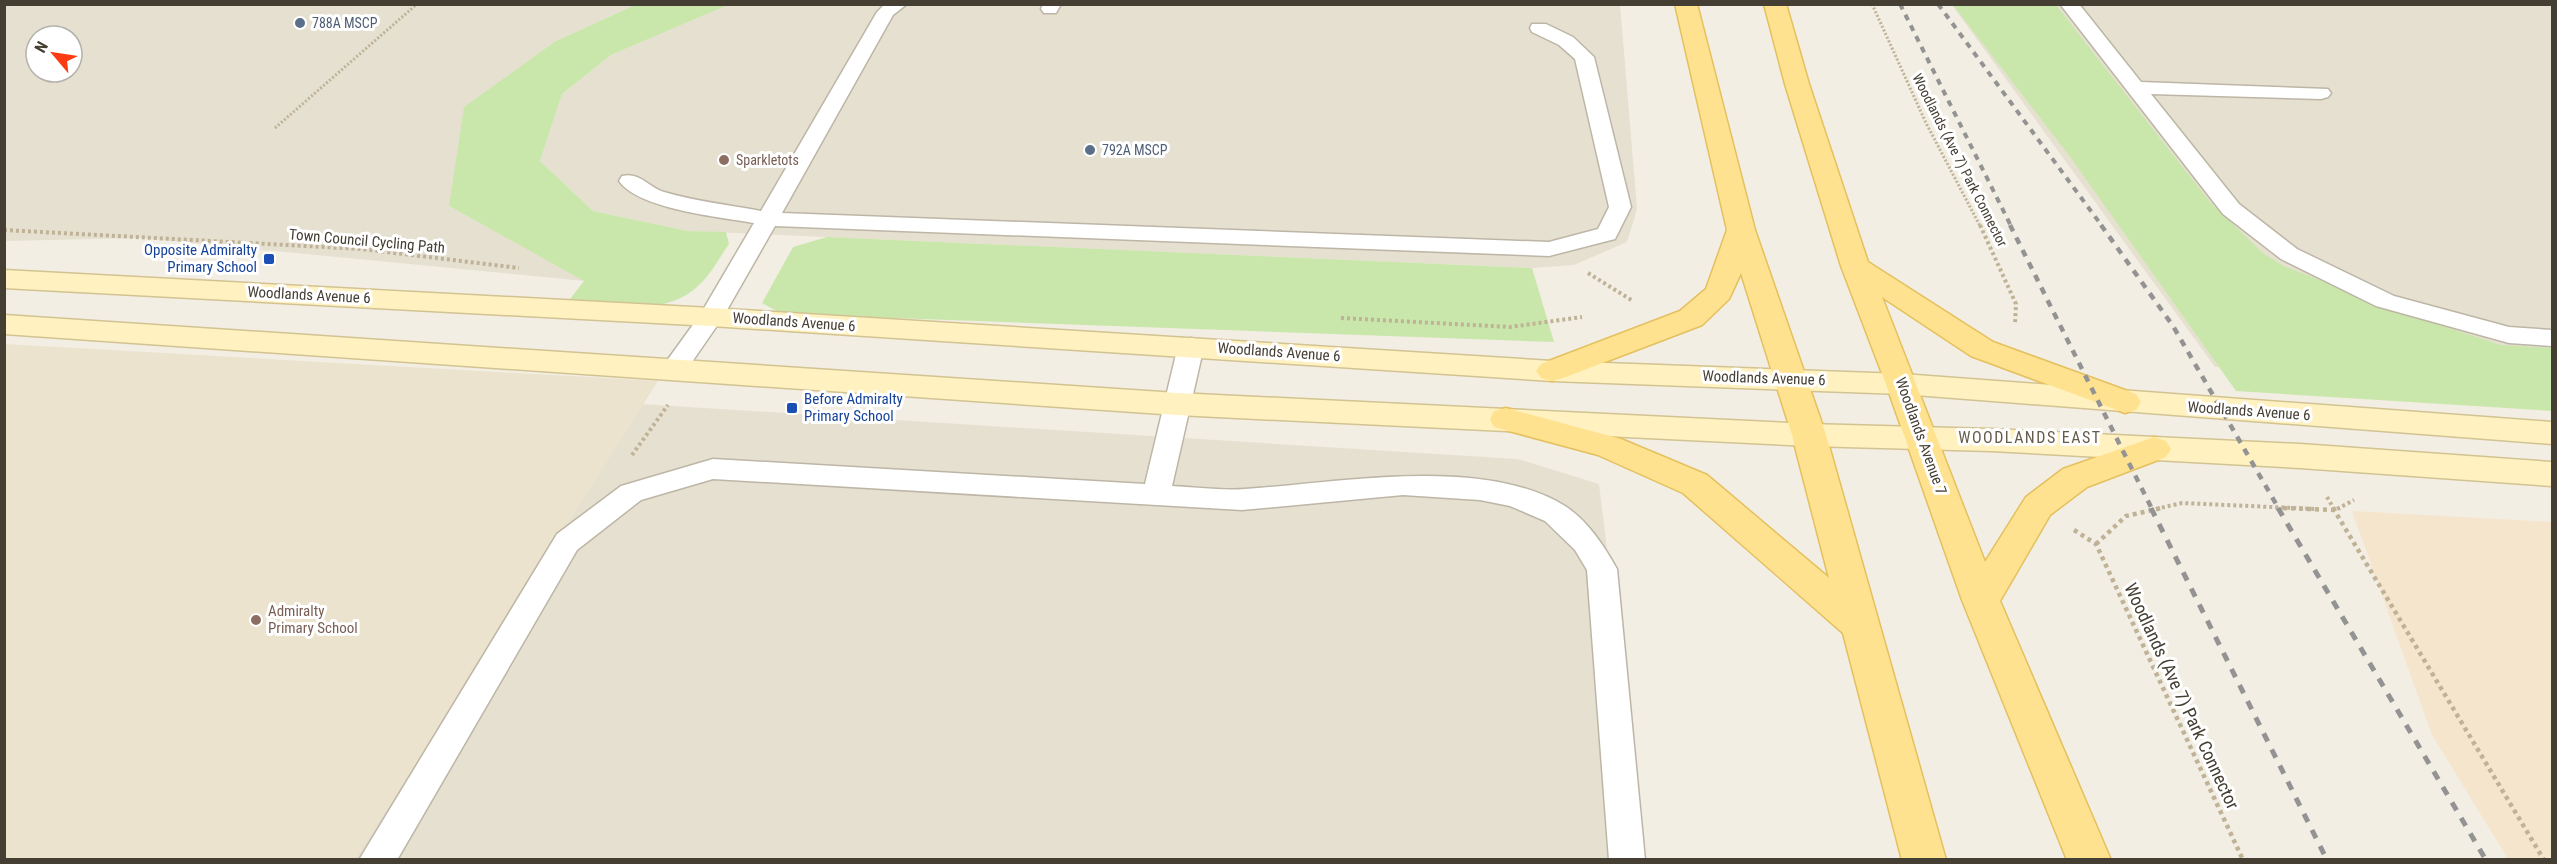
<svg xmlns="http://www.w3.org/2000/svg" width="2557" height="864" font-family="'Roboto Condensed',sans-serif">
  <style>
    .residential { fill: #e6e0d1; fill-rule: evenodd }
    .commercial { fill: #f5e5cd }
    .education { fill: #ebe3cd }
    .green { fill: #cae7ab }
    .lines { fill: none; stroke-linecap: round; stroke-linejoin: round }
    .lane-casing { stroke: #bdb6a6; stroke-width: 3 }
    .secondary-casing { stroke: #d3c392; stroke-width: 3 }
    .primary-casing { stroke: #e4c05f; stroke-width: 3 }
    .path-far2 { stroke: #bfb297; stroke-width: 3; stroke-dasharray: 2 2; stroke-linecap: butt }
    .path-far1 { stroke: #bfb297; stroke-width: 4; stroke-dasharray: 3 3; stroke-linecap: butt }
    .path { stroke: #bfb297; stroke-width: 4.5; stroke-dasharray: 4 4; stroke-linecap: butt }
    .lane { fill: #fff; fill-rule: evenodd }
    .secondary { fill: #fff1c0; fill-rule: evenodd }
    .primary { fill: #ffe28f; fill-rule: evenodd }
    .rail-far2 { stroke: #939393; stroke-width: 4; stroke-dasharray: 6 6; stroke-linecap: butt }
    .rail-far1 { stroke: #939393; stroke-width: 4.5; stroke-dasharray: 7 7; stroke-linecap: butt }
    .rail { stroke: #939393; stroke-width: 5; stroke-dasharray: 9 9; stroke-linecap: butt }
    .service-dot { fill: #5c6f8a; stroke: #fff; stroke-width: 2 }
    .education-dot { fill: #8d6e63; stroke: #fff; stroke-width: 2 }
    .transit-dot { fill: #1a4fb4; stroke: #fff; stroke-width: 2 }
    .labels { text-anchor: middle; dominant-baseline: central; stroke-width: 6; stroke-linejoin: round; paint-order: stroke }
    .far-service-label { font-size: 14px; fill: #4e5e75; stroke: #fff; text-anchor: start }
    .far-education-label { font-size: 14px; fill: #785e54; stroke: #fff; text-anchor: start }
    .far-street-label { font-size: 14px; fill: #443e33; stroke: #fff }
    .street-label { font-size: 15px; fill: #443e33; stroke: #fff }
    .transit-label { font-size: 15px; fill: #164399; stroke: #fff; text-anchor: end }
    .education-label { font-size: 15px; fill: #785e54; stroke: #fff; text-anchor: start }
    .neighbourhood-label { font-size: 16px; letter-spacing: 1.5px; fill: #665c4b; stroke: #fff }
    .near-street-label { font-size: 18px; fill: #443e33; stroke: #fff }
  </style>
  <rect width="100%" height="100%" fill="#f2eee3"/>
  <path class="residential" d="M 1620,4 L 1637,209 L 1627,242 L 1574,265 L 1532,268 L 688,231 L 593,211 L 540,161 L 562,94 L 611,55 L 728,5 Z
    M 4,5 L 635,5 L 556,41 L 449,206 L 585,281 L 141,238 L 5,241 ZM 36,36 L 72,36 L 72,72 L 36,72 Z
    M 1952,5 L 2552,5 L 2552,386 L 2215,367 Z
    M 609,402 L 1518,459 L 1599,484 L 1645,859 L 308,860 Z"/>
  <path class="commercial" d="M 2352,511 L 2552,522 L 2552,859 L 2508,859 L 2432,735 Z"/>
  <path class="education" d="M 4,344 L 658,381 L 355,859 L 5,859 Z"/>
  <path class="green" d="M 635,5 L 728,5 L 611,55 L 562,94 L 540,161 L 593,211 L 688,231 L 726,232 L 729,244 C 720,257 711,274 699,285 C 666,318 609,305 567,303 L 584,281 L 449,206 L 464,107 L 556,41 Z
    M 1953,5 L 2056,5 L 2210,202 L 2264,254 L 2284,266 L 2409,315 L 2501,345 L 2552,348 L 2552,411 L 2236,391 L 2071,158 Z
    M 827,237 L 1532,268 L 1554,342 L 782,314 L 762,303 L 793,247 Z"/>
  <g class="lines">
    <defs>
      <path id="lane" d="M 885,4 L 907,4 L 893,15 L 782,213 L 1549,242 L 1598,229 L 1609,207 L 1575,59 L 1559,45 L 1532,32 L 1530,28 L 1532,24 L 1546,24 L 1573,37 L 1594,57 L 1631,207 L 1615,239 L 1549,256 L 775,226 L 723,317 L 683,375 L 674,377 L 665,375 L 661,369 L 700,315 L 754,223 C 720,217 638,209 619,181 L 622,176 C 640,172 648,187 664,192 C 695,201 729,205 761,211 L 877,12 Z
        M 1043,4 L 1061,4 L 1056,13 L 1044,13 L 1041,9 Z
        M 2060,4 L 2079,4 L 2141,82 L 2328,89 L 2331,93 L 2328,97 L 2321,99 L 2151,94 L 2239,204 L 2297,249 L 2394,296 L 2509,327 L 2552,330 L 2552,346 L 2509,343 L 2376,306 L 2281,259 L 2223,214 Z
        M 1191,338 L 1200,340 L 1204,346 L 1172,486 C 1196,487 1222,491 1245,489 C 1338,483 1482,455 1565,506 C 1588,521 1604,546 1617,569 L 1645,860 L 1609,860 L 1587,570 L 1575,550 L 1545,521 L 1510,506 L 1480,500 L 1403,495 L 1242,510 L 713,479 L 641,500 L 577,550 L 397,860 L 359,860 L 557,534 L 621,486 L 713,459 L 1145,484 L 1178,346 L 1182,340 Z"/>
      <path id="secondary" d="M 4,270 L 711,308 L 1552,361 L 1902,374 L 2552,422 L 2552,444 L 1902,394 L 1552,381 L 711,326 L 4,288 Z
        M 4,315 L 1177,393 L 1809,424 L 1991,429 L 2300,444 L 2552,462 L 2552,486 L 2300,468 L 1991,451 L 1809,446 L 1177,415 L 4,334 Z"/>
      <path id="primary" d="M 1675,4 L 1697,4 L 1755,230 L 1826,435 L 1946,860 L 1902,860 L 1843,633 L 1683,493 L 1598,455 L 1494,427 L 1490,419 L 1494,411 L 1506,408 L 1621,439 L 1707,475 L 1829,578 L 1792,435 L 1741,273 L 1729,299 L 1702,325 L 1563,378 L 1552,381 L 1541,378 L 1536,371 L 1541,364 L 1680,311 L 1706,289 L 1727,230 Z
        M 1764,4 L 1786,4 L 1809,84 L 1868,262 L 1993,342 L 2136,394 L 2141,402 L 2136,410 L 2125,413 L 1971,356 L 1882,297 L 1985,562 L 2026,497 L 2063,469 L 2154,437 L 2166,441 L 2171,449 L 2166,457 L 2087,487 L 2050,515 L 2000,601 L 2111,860 L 2067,860 L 1962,600 L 1886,384 L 1841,266 L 1785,84 Z"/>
    </defs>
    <use href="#lane" class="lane-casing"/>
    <use href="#secondary" class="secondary-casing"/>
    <use href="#primary" class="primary-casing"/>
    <path class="path-far2" d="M 1872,4 L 1926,123 L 1980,226
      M 275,128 L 417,4"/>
    <path class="path-far1" d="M 1980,225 L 2016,304 L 2015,324
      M 4,230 L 362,249 L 519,268
      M 1588,273 L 1633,301
      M 1341,318 L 1510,327 L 1582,317
      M 632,455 L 668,405
      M 2327,497 L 2334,509
      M 2156,509 L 2182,503 L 2316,509
      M 2337,509 L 2354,500"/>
    <path class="path" d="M 2283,508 L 2335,510 L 2340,508
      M 2333,508 L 2544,860
      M 2074,530 L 2096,544 L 2243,860
      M 2096,544 L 2126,516 L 2162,508"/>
    <use href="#lane" class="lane"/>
    <use href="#secondary" class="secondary"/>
    <use href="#primary" class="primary"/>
    <path class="rail-far2" d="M 1900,4 L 2011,226
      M 1938,4 L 2102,226"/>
    <path class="rail-far1" d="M 2010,225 L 2152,509
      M 2101,225 L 2173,326 L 2279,509"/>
    <path class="rail" d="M 2151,508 L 2327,860
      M 2278,508 L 2486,860"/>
  </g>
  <g class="service-dot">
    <circle cx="300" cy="23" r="6"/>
    <circle cx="1090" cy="150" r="6"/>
  </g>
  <g class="education-dot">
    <circle cx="724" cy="160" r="6"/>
    <circle cx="256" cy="620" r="6"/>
  </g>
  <g class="transit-dot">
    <rect x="263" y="253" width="12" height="12" rx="3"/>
    <rect x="786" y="402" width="12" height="12" rx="3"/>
  </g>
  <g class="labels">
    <g class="far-service-label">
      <text x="312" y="23">788A MSCP</text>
      <text x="1102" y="150">792A MSCP</text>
    </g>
    <g class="far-education-label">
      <text x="736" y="160">Sparkletots</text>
    </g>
    <g class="far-street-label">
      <text transform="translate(1960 160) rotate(63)">Woodlands (Ave 7) Park Connector</text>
    </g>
    <g class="street-label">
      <text transform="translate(367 241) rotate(5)">Town Council Cycling Path</text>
      <text transform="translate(309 295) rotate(3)">Woodlands Avenue 6</text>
      <text transform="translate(794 322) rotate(4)">Woodlands Avenue 6</text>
      <text transform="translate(1279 352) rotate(4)">Woodlands Avenue 6</text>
      <text transform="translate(1764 378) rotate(2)">Woodlands Avenue 6</text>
      <text transform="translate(2249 411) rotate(4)">Woodlands Avenue 6</text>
      <text transform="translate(1921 436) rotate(70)">Woodlands Avenue 7</text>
    </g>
    <g class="transit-label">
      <text x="257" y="250">Opposite Admiralty<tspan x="257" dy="17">Primary School</tspan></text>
      <text x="804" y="399" text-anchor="start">Before Admiralty<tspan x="804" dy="17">Primary School</tspan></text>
    </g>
    <g class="education-label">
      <text x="268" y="611">Admiralty<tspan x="268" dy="17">Primary School</tspan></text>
    </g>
    <g class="neighbourhood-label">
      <text x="2030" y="437">WOODLANDS EAST</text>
    </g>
    <g class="near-street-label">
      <text transform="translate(2182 696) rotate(65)">Woodlands (Ave 7) Park Connector</text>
    </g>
  </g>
  <rect width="2557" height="864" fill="none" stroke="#443e33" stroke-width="12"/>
  <g transform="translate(54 54) rotate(299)"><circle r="28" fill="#ffffff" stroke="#b4b2ad" stroke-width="1.5"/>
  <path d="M0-4.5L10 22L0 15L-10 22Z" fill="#fb3b11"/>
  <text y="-9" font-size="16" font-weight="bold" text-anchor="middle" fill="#443e33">N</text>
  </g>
</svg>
